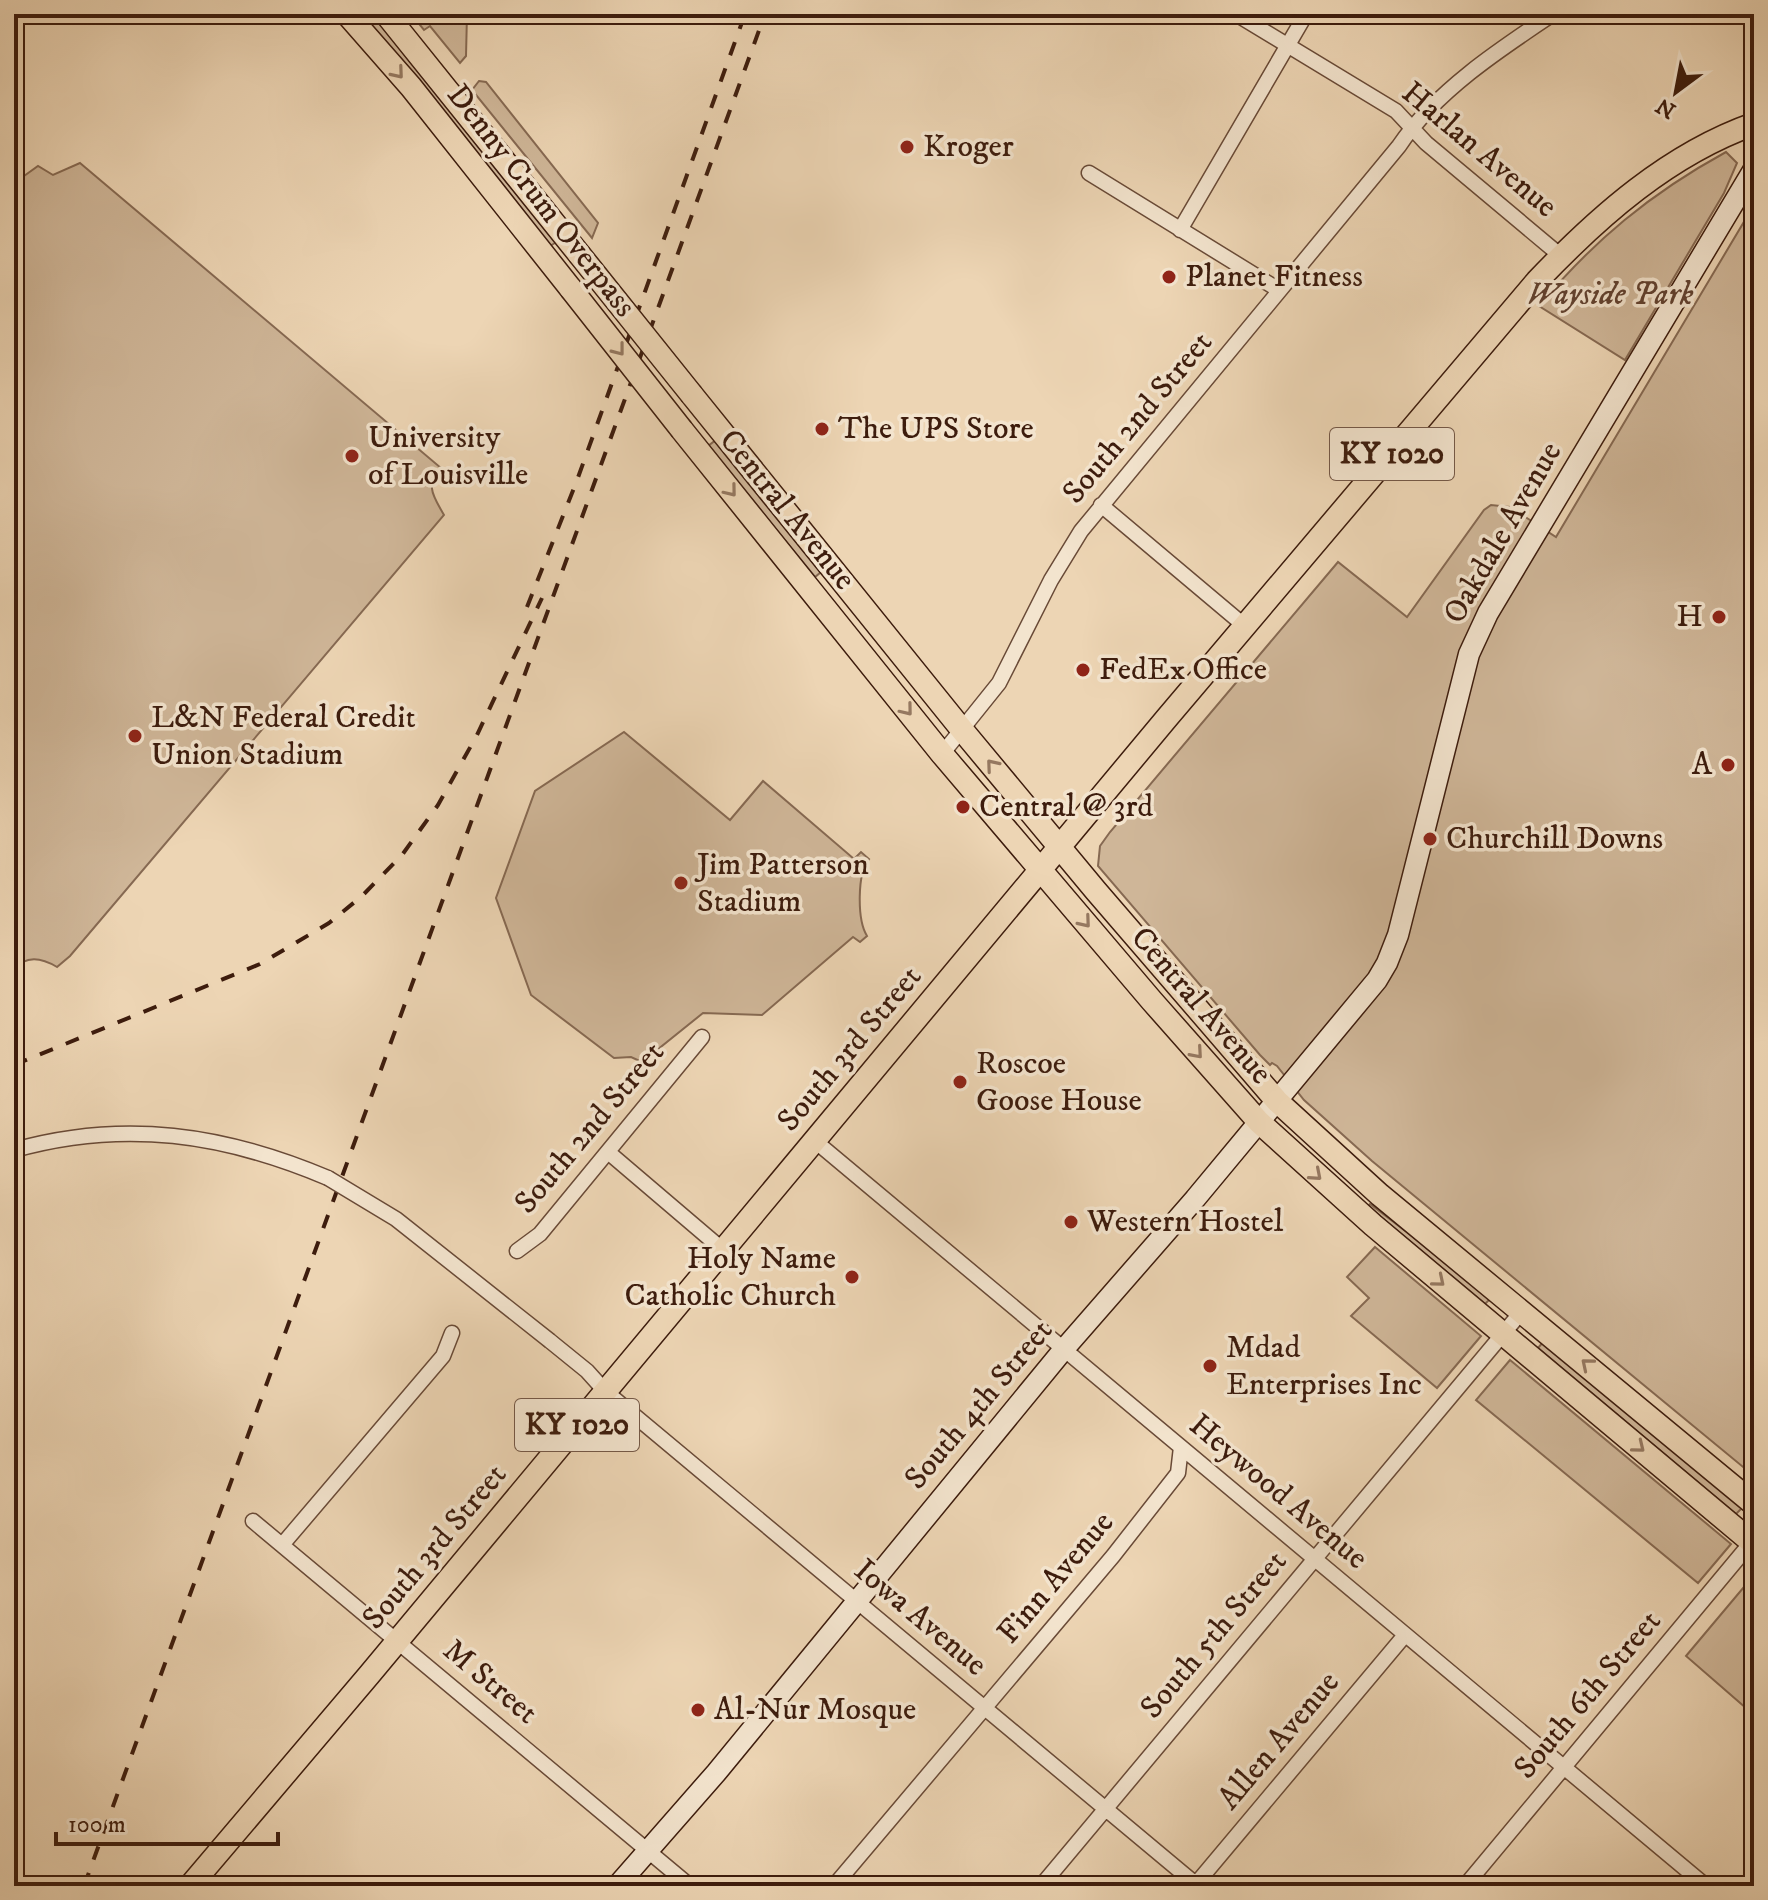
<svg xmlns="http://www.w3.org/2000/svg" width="1768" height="1900" font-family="'IM FELL DW Pica',serif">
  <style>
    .green { fill: #cfb698; stroke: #866952; stroke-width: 2 }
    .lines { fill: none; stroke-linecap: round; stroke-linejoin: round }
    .minor-casing { stroke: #694a37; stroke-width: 17 }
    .secondary-casing { stroke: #3d1c0d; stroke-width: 23 }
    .primary-casing { stroke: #3d1c0d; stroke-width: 25 }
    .minor { stroke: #f3e4ce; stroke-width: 14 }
    .secondary { stroke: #f3e4ce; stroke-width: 20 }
    .primary { stroke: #edd5b4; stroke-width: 22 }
    .rail { stroke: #3d1c0d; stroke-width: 4; stroke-dasharray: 14 14; stroke-linecap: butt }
    .minor-bridge-casing { stroke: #694a37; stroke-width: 17; stroke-linecap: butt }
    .primary-bridge-casing { stroke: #3d1c0d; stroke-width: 25; stroke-linecap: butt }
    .minor-bridge { stroke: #f3e4ce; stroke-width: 14 }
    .primary-bridge { stroke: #edd5b4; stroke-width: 22 }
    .oneway { stroke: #957860 }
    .poi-dot { fill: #8f2418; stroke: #f3e4ce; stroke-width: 3 }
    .labels { text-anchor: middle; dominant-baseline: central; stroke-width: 7; stroke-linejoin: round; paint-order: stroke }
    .shield { fill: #f3e4ce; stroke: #745847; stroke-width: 2 }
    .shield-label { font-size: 30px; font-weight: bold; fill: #3d1c0d }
    .poi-label { font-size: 32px; fill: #3d1c0d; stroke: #f3e4ce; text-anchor: start }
    .street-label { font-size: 32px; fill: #3d1c0d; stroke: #f3e4ce }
    .park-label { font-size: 32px; font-style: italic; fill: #624230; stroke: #f3e4ce }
  </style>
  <rect width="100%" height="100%" fill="#edd5b4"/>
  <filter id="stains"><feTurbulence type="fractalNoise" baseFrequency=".0025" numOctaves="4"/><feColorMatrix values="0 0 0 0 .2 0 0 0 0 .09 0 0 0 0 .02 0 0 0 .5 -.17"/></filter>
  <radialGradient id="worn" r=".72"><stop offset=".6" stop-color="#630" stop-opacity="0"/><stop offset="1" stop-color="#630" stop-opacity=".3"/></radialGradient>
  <path class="green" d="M 362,14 L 375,14 L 389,30 L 558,241 L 550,246 Z
    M 411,14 L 467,14 L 466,56 L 460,63 L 430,26 L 424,30 Z
    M 479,81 L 486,82 L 598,223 L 592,238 L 472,90 Z
    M 1726,152 L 1737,163 L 1724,193 L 1625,360 L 1539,306 C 1593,241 1651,193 1726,152 Z
    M 80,163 L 441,468 C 425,487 433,495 444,515 L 70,956 L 57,967 C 42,958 26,954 14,970 L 14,251 L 17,253 L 24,176 L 38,166 L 53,175 Z
    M 1754,205 L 1754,1476 L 1372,1161 L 1304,1100 L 1277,1066 L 1272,1063 L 1270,1065 L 1260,1055 L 1098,866 L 1100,846 L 1110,832 L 1338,562 L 1407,617 L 1484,510 L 1491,505 L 1510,507 L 1556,537 Z
    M 716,440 L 821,572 L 815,577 L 708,446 Z
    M 624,732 L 730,820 L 763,781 L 854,859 L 861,852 L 869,859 C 857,873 857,920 867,936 L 860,942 L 853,937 L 762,1015 L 703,1013 L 642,1062 L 631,1057 L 614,1058 L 531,995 L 496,898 L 535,791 Z
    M 1370,1204 L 1492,1297 L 1485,1304 L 1368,1206 Z
    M 1375,1247 L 1481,1336 L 1437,1388 L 1351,1316 L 1369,1298 L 1347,1277 Z
    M 1544,1341 L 1743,1507 L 1736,1514 L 1538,1348 Z
    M 1510,1360 L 1731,1544 L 1698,1583 L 1476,1400 Z
    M 1754,1575 L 1754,1715 L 1686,1656 Z"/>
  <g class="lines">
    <defs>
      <path id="minor" d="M 1236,14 L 1396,111 L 1426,143 L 1561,256
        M 1089,173 L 1279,290
        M 1180,230 L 1306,14
        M 1101,505 L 1246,627
        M 942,754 L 999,683 L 1051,580 L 1081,531 L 1399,146 C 1435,92 1500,49 1553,14
        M 815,1141 L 1706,1886
        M 14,1150 C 124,1119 224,1134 328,1178
        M 608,1152 L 723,1250
        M 517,1251 L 540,1234 L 702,1037
        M 550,1341 L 587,1371 L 605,1391 L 1198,1886
        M 253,1521 L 690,1886
        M 282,1545 L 443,1356 L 452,1333
        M 1196,1884 L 1405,1635
        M 834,1886 L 1113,1556 L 1178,1473 L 1181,1447
        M 1041,1886 L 1523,1310
        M 1465,1886 L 1754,1539"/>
      <path id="secondary" d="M 617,1886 L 716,1773 L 1064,1349 L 1195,1199 L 1377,980 L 1387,963 L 1398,935 L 1469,654 L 1488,613 L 1754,169"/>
      <path id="primary" d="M 347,14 L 411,87 L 571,289
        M 386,14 L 579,254
        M 692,395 L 963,731 L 1096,891 L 1277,1101 L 1380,1195 L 1754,1504
        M 682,430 L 942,754 L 1152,1001 L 1259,1122 L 1373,1225 L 1754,1544
        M 190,1886 L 369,1675 L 1166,719 L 1537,281 C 1599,216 1669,154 1754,124"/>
    </defs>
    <use href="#minor" class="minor-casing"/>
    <use href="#secondary" class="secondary-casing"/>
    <use href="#primary" class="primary-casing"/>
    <use href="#minor" class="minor"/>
    <use href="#secondary" class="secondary"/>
    <use href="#primary" class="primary"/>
    <path class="rail" d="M 527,607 L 576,483 L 745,14
      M 14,1065 L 260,964 L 329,923 L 362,896 L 402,855 L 438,805 L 477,735 L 542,598
      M 84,1886 L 765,14"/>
    <defs>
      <path id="minor-bridge" d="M 328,1178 L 396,1219 L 550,1341"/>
      <path id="primary-bridge" d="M 579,254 L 692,395
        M 571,289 L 682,430"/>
    </defs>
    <use href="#minor-bridge" class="minor-bridge-casing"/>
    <use href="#primary-bridge" class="primary-bridge-casing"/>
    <use href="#minor-bridge" class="minor-bridge"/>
    <use href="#primary-bridge" class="primary-bridge"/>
  </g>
  <defs><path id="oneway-chevron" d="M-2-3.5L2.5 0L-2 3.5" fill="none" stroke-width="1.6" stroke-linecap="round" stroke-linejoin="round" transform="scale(2)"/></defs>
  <g class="oneway">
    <use href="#oneway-chevron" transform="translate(398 73) rotate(50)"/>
    <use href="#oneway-chevron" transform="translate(619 350) rotate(52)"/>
    <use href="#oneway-chevron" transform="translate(731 491) rotate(51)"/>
    <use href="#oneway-chevron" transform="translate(907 710) rotate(51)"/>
    <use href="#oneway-chevron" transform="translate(992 765) rotate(-130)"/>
    <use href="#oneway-chevron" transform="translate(1085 922) rotate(50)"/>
    <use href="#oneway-chevron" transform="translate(1197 1053) rotate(49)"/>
    <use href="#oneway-chevron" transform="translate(1316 1175) rotate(41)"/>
    <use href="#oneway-chevron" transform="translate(1439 1281) rotate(40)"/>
    <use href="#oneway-chevron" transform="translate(1587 1364) rotate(-140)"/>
    <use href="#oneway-chevron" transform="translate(1639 1447) rotate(39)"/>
  </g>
  <g class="poi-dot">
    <circle cx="907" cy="147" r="8"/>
    <circle cx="1169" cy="277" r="8"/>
    <circle cx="822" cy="429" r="8"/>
    <circle cx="352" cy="456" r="8"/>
    <circle cx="1719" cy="617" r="8"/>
    <circle cx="1083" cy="670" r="8"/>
    <circle cx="135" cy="736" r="8"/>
    <circle cx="1728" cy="765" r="8"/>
    <circle cx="963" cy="807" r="8"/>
    <circle cx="1430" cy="839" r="8"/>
    <circle cx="681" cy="883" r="8"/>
    <circle cx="960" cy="1082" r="8"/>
    <circle cx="1071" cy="1222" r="8"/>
    <circle cx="852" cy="1277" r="8"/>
    <circle cx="1210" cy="1366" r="8"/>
    <circle cx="698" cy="1710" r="8"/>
  </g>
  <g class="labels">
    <g class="shield">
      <rect x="1330" y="428" width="124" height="52" rx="6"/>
      <rect x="515" y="1399" width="124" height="52" rx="6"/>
    </g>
    <g class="shield-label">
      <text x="1392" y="454">KY 1020</text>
      <text x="577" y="1425">KY 1020</text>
    </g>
    <g class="poi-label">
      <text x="923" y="147">Kroger</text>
      <text x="1185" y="277">Planet Fitness</text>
      <text x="838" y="429">The UPS Store</text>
      <text x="368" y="438">University<tspan x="368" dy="37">of Louisville</tspan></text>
      <text x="1703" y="617" text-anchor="end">H</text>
      <text x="1099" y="670">FedEx Office</text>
      <text x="151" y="718">L&amp;N Federal Credit<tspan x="151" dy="37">Union Stadium</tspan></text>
      <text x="1712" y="765" text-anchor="end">A</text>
      <text x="979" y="807">Central @ 3rd</text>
      <text x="1446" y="839">Churchill Downs</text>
      <text x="697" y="865">Jim Patterson<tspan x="697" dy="37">Stadium</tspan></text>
      <text x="976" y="1064">Roscoe<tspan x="976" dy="37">Goose House</tspan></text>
      <text x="1087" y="1222">Western Hostel</text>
      <text x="836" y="1259" text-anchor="end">Holy Name<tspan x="836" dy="37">Catholic Church</tspan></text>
      <text x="1226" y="1348">Mdad<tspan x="1226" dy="37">Enterprises Inc</tspan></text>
      <text x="714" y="1710">Al-Nur Mosque</text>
    </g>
    <g class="street-label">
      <text transform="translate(1479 150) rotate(40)">Harlan Avenue</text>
      <text transform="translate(541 201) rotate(52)">Denny Crum Overpass</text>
      <text transform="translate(1138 418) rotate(-50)">South 2nd Street</text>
      <text transform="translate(787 510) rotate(51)">Central Avenue</text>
      <text transform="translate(1503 533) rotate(-60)">Oakdale Avenue</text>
      <text transform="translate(1201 1006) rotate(49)">Central Avenue</text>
      <text transform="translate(850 1049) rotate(-50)">South 3rd Street</text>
      <text transform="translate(590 1128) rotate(-50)">South 2nd Street</text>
      <text transform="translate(979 1405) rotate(-50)">South 4th Street</text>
      <text transform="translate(1278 1492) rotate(40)">Heywood Avenue</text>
      <text transform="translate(435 1547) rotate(-50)">South 3rd Street</text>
      <text transform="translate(1056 1578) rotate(-50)">Finn Avenue</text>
      <text transform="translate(920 1618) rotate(40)">Iowa Avenue</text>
      <text transform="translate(1214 1635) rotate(-50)">South 5th Street</text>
      <text transform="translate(490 1682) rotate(40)">M Street</text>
      <text transform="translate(1588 1695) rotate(-50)">South 6th Street</text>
      <text transform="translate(1279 1741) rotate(-50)">Allen Avenue</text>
    </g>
    <g class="park-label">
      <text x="1610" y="295">Wayside Park</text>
    </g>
  </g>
  <rect width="1768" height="1900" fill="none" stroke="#edd5b4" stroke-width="48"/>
  <rect x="16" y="16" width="1736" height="1868" fill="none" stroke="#3d1c0d" stroke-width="4"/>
  <rect x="24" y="24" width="1720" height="1852" fill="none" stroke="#3d1c0d" stroke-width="2"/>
  <g transform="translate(1676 92) rotate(212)" stroke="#f3e4ce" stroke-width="6" paint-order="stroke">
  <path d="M0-6L14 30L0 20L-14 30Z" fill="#3d1c0d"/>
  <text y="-12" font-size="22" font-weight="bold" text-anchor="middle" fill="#3d1c0d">N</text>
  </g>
  <path d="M56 1832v12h222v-12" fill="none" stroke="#3d1c0d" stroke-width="4"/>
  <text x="68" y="1832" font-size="24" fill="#3d1c0d" stroke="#f3e4ce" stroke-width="6" paint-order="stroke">100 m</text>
  <rect width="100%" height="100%" filter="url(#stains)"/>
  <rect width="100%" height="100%" fill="url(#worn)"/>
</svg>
